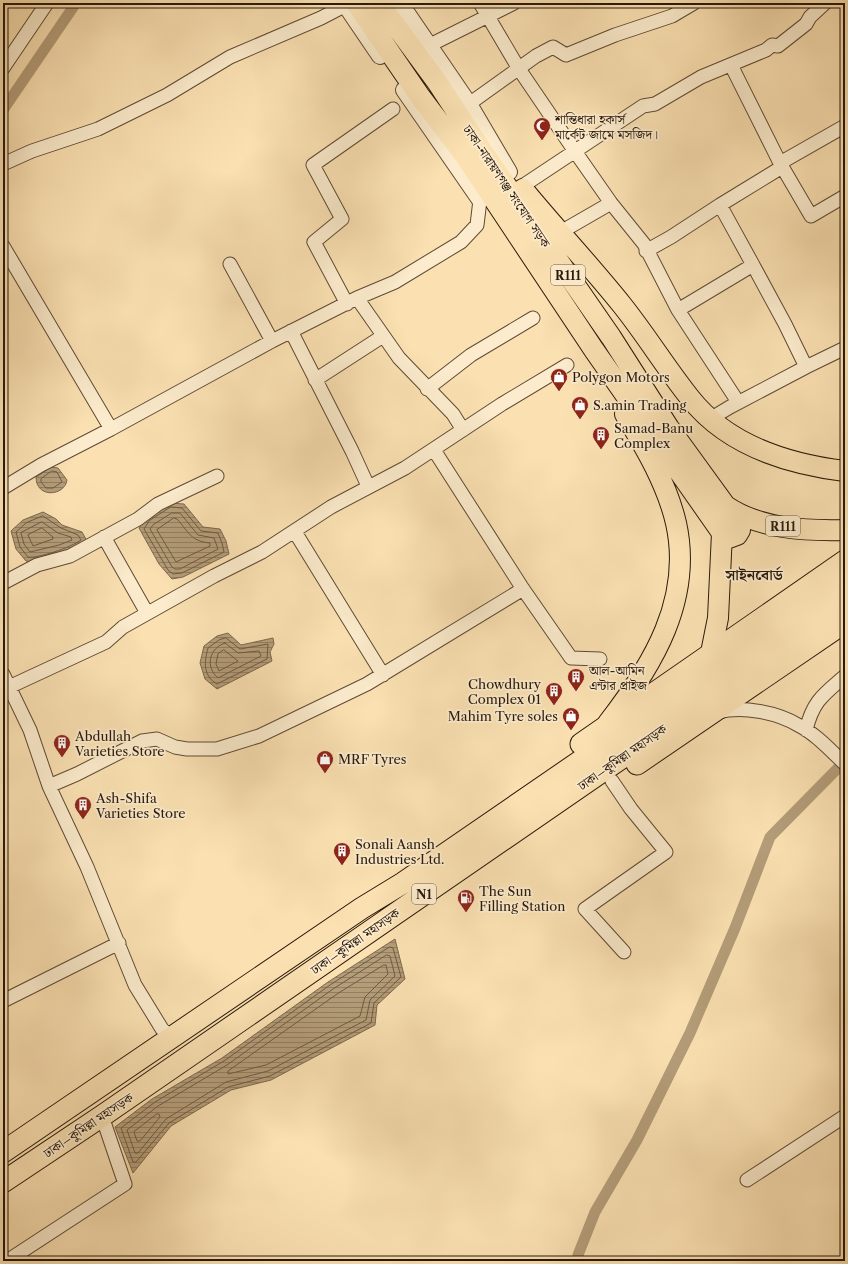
<svg xmlns="http://www.w3.org/2000/svg" width="848" height="1264" font-family="'Libre Caslon Text','Noto Serif Bengali',serif">
  <style>
    .water { fill: url(#water-rules); stroke: #7c684d }
    .lines { fill: none; stroke-linecap: round; stroke-linejoin: round }
    .shore { stroke: #6e5a42; stroke-width: 1 }
    .canal { stroke: #b49d79; stroke-width: 11 }
    .minor-casing { stroke: #5e4a35; stroke-width: 15 }
    .tertiary-casing { stroke: #5e4a35; stroke-width: 18 }
    .primary-casing { stroke: #29180b; stroke-width: 22 }
    .trunk-casing { stroke: #29180b; stroke-width: 23 }
    .minor { stroke: #fceccd; stroke-width: 13 }
    .tertiary { stroke: #fceccd; stroke-width: 16 }
    .primary { stroke: #fbe1b2; stroke-width: 20 }
    .trunk { stroke: #fbe1b2; stroke-width: 21 }
    .labels { text-anchor: middle; dominant-baseline: central; stroke-width: 3.5; stroke-linejoin: round; paint-order: stroke }
    .shield { fill: #fceccd; stroke: #685845; stroke-width: 1 }
    .shield-label { font-size: 12px; font-weight: bold; fill: #29180b }
    .poi-label { font-size: 13px; fill: #29180b; stroke: #fceccd; text-anchor: start }
    .street-label { font-size: 13px; fill: #29180b; stroke: #fceccd }
    .quarter-label { font-size: 15px; font-weight: bold; fill: #29180b; stroke: #fceccd }
  </style>
  <defs>
    <pattern id="water-rules" width="6" height="5" patternUnits="userSpaceOnUse"><rect width="6" height="5" fill="#b49d79"/><path d="M0 2.5h6" fill="none" stroke="#927f61"/></pattern>
  </defs>
  <rect width="100%" height="100%" fill="#fbe1b2"/>
  <filter id="stains"><feTurbulence type="fractalNoise" baseFrequency=".005" numOctaves="4"/><feColorMatrix values="0 0 0 0 .2 0 0 0 0 .09 0 0 0 0 .02 0 0 0 .5 -.17"/></filter>
  <radialGradient id="worn" r=".72"><stop offset=".6" stop-color="#630" stop-opacity="0"/><stop offset="1" stop-color="#630" stop-opacity=".3"/></radialGradient>
  <path class="water" d="M 51,467 L 58,468 L 67,480 C 65,496 36,499 36,477 Z
    M 170,503 L 184,504 L 203,527 L 220,529 L 226,541 L 229,554 L 183,577 L 172,579 L 159,564 L 139,528 L 146,519 Z
    M 43,512 L 56,519 L 62,525 L 82,532 L 87,541 L 81,546 L 33,562 L 26,561 L 16,549 L 11,531 L 23,520 Z
    M 228,633 L 241,645 L 273,638 L 274,644 L 270,652 L 272,661 L 217,689 L 205,679 L 200,663 L 204,646 L 217,636 Z
    M 395,939 L 405,979 L 377,1005 L 375,1025 L 271,1080 L 231,1090 L 171,1126 L 133,1173 L 115,1127 L 152,1099 L 222,1058 L 328,982 Z"/>
  <g class="lines">
    <path class="shore" d="M 52,471 L 57,472 L 62,482 L 53,488 L 46,488 L 41,482 L 41,479 Z
      M 171,507 L 182,508 L 201,531 L 218,533 L 222,543 L 224,552 L 182,573 L 173,574 L 168,570 L 144,529 L 149,521 Z
      M 172,513 L 180,513 L 198,535 L 214,538 L 218,549 L 180,569 L 175,569 L 172,567 L 150,529 L 153,525 Z
      M 43,516 L 61,528 L 78,535 L 81,540 C 72,547 37,559 28,557 L 20,547 L 16,532 L 26,523 Z
      M 174,518 L 177,519 C 189,532 190,541 210,543 L 210,546 L 176,562 L 157,530 Z
      M 42,522 L 58,533 L 71,537 L 72,540 L 59,545 L 30,552 L 24,544 L 21,533 Z
      M 42,528 L 53,537 L 53,539 L 33,546 L 28,535 Z
      M 226,638 L 240,649 L 268,644 L 267,659 L 217,684 C 203,676 204,662 208,648 L 219,640 Z
      M 225,643 L 238,653 L 259,651 L 261,656 L 218,678 C 205,667 209,648 225,643 Z
      M 224,650 L 238,661 L 219,671 L 216,664 L 218,654 Z
      M 390,947 L 393,948 L 401,977 L 374,1003 L 371,1023 L 270,1076 L 228,1087 L 169,1123 L 136,1162 L 133,1162 L 121,1128 L 155,1102 L 224,1061 L 330,985 Z
      M 387,955 L 390,956 L 395,976 L 370,1000 L 366,1020 L 268,1071 L 226,1082 L 166,1119 L 138,1153 L 135,1153 L 127,1130 L 158,1106 L 227,1065 L 333,989 Z
      M 384,965 L 386,965 L 388,974 L 365,997 L 360,1016 L 266,1065 L 228,1074 L 228,1071 L 337,994 Z
      M 157,1114 L 159,1114 L 160,1117 L 140,1141 L 137,1141 L 134,1132 Z"/>
    <path class="canal" d="M 3,110 L 76,3
      M 580,1261 L 578,1255 L 595,1212 L 637,1140 L 690,1033 L 735,928 L 770,837 L 845,761"/>
    <defs>
      <path id="minor" d="M 480,3 L 519,69 L 574,150 L 611,203 L 644,244 L 678,310 L 738,402
        M 430,45 L 514,3
        M 731,65 L 780,163
        M 3,68 L 47,3
        M 469,104 L 536,56 L 553,47 L 566,55 L 615,35 L 672,16 L 694,3
        M 845,126 L 780,163 L 811,216 L 845,196
        M 3,164 L 32,151 L 98,129 L 167,95 L 230,57 L 321,18 L 346,5
        M 521,187 L 643,106 L 655,104 L 701,77 L 766,50 L 772,45 L 778,46 L 806,24 L 810,17 L 825,3
        M 720,205 L 782,167
        M 559,233 L 611,203
        M 3,246 L 111,429
        M 646,251 L 671,237 L 720,205 L 753,265
        M 230,264 L 272,341
        M 357,298 L 399,358 L 453,414 L 463,430
        M 347,304 L 314,242 L 342,219 L 313,165 L 393,109
        M 678,310 L 753,265 L 785,324 L 806,367 L 730,407 L 710,419
        M 291,331 L 352,451 L 368,486
        M 806,367 L 845,348
        M 315,380 L 383,336
        M 427,389 L 471,355 L 533,318
        M 434,450 L 523,589 L 571,658 L 600,659
        M 3,488 L 41,465 L 111,429 L 272,341 L 357,298 L 395,282 L 461,242 L 477,225 L 480,200
        M 295,532 L 383,675
        M 104,537 L 147,613
        M 3,583 L 37,565 L 70,556 L 138,519 L 158,504 L 217,476
        M 3,674 L 30,730 L 49,786 L 87,867 L 135,985 L 162,1029 L 173,1038
        M 9,687 L 106,642 L 123,627 L 214,576 L 262,552 L 331,507 L 405,468 L 502,404 L 567,365
        M 718,712 C 743,706 776,712 798,725 C 816,734 831,751 845,764
        M 806,730 C 813,701 823,695 845,676
        M 612,781 L 631,809 L 666,852 L 585,909 L 624,952
        M 49,786 L 77,774 L 142,741 L 157,739 L 175,747 L 187,749 L 217,749 L 259,736 L 367,684 L 523,589
        M 3,1001 L 119,943
        M 747,1180 L 845,1116
        M 7,1261 L 125,1184 L 102,1116"/>
      <path id="tertiary" d="M 344,3 L 380,56
        M 400,3 L 469,104 L 509,172
        M 404,90 L 480,200"/>
      <path id="primary" d="M 356,3 L 419,95 L 465,156 L 594,350 L 722,533 L 718,618 L 711,653
        M 379,3 L 437,82 L 479,146 L 611,337 L 669,428 L 738,523 L 740,530 L 737,535 L 729,538 L 722,533
        M 523,189 C 555,228 590,265 622,305 C 646,335 666,368 690,398 C 727,445 787,464 845,471
        M 726,506 C 760,529 805,531 845,530
        M 608,723 C 653,665 693,599 676,523 C 667,484 645,447 625,414"/>
      <path id="trunk" d="M 581,744 L 845,561
        M 637,764 L 845,622
        M 3,1152 L 362,908 L 403,883 L 845,579
        M 3,1182 L 102,1116 L 845,604"/>
    </defs>
    <use href="#minor" class="minor-casing"/>
    <use href="#tertiary" class="tertiary-casing"/>
    <use href="#primary" class="primary-casing"/>
    <use href="#trunk" class="trunk-casing"/>
    <use href="#minor" class="minor"/>
    <use href="#tertiary" class="tertiary"/>
    <use href="#primary" class="primary"/>
    <use href="#trunk" class="trunk"/>
  </g>
  <defs>
    <symbol id="mosque-pin" viewBox="-11 -11 22 30"><path d="M0 17L-7.5 6A9.5 9.5 0 1 1 7.5 6Z" fill="#8f2418" stroke="#fceccd"/><path d="M3.5-4.9A6 6 0 1 0 3.5 4.9A5 5 0 1 1 3.5-4.9Z" fill="#fff"/></symbol>
    <symbol id="shop-pin" viewBox="-11 -11 22 30"><path d="M0 17L-7.5 6A9.5 9.5 0 1 1 7.5 6Z" fill="#8f2418" stroke="#fceccd"/><path d="M-5-2.5h2.3a2.7 3.5 0 0 1 5.4 0H5L5.5 6h-11ZM-1.5-2.5h3a1.5 2.3 0 0 0-3 0Z" fill="#fff"/></symbol>
    <symbol id="building-pin" viewBox="-11 -11 22 30"><path d="M0 17L-7.5 6A9.5 9.5 0 1 1 7.5 6Z" fill="#8f2418" stroke="#fceccd"/><path d="M-4-6H4V6H1V3H-1V6H-4ZM-2.5-4.3h1.7v1.8h-1.7ZM.8-4.3h1.7v1.8H.8ZM-2.5-1h1.7V.8h-1.7ZM.8-1h1.7V.8H.8Z" fill="#fff"/></symbol>
    <symbol id="fuel-pin" viewBox="-11 -11 22 30"><path d="M0 17L-7.5 6A9.5 9.5 0 1 1 7.5 6Z" fill="#8f2418" stroke="#fceccd"/><path d="M-5.5-6h7V0h2V4h1.3V-2.5L3-4.5l.8-.8L6-3V5H2.5V1h-1V6h-7ZM-4.2-4.7v3.2H.2V-4.7Z" fill="#fff"/></symbol>
  </defs>
  <g fill-rule="evenodd">
    <use href="#mosque-pin" x="532" y="116" width="20" height="27"/>
    <use href="#shop-pin" x="549" y="367" width="20" height="27"/>
    <use href="#shop-pin" x="570" y="395" width="20" height="27"/>
    <use href="#building-pin" x="591" y="425" width="20" height="27"/>
    <use href="#building-pin" x="566" y="667" width="20" height="27"/>
    <use href="#building-pin" x="544" y="681" width="20" height="27"/>
    <use href="#shop-pin" x="561" y="706" width="20" height="27"/>
    <use href="#building-pin" x="52" y="733" width="20" height="27"/>
    <use href="#shop-pin" x="315" y="749" width="20" height="27"/>
    <use href="#building-pin" x="73" y="795" width="20" height="27"/>
    <use href="#building-pin" x="332" y="841" width="20" height="27"/>
    <use href="#fuel-pin" x="456" y="888" width="20" height="27"/>
  </g>
  <g class="labels">
    <g class="shield">
      <rect x="551" y="265" width="34" height="20" rx="3"/>
      <rect x="766" y="516" width="34" height="20" rx="3"/>
      <rect x="412" y="884" width="24" height="20" rx="3"/>
    </g>
    <g class="shield-label">
      <text x="568" y="275">R111</text>
      <text x="783" y="526">R111</text>
      <text x="424" y="894">N1</text>
    </g>
    <g class="poi-label">
      <text x="555" y="119">শান্তিধারা হকার্স<tspan x="555" dy="15">মার্কেট জামে মসজিদ।</tspan></text>
      <text x="572" y="377">Polygon Motors</text>
      <text x="593" y="405">S.amin Trading</text>
      <text x="614" y="428">Samad-Banu<tspan x="614" dy="15">Complex</tspan></text>
      <text x="589" y="670">আল-আমিন<tspan x="589" dy="15">এন্টার প্রাইজ</tspan></text>
      <text x="541" y="684" text-anchor="end">Chowdhury<tspan x="541" dy="15">Complex 01</tspan></text>
      <text x="558" y="716" text-anchor="end">Mahim Tyre soles</text>
      <text x="75" y="736">Abdullah<tspan x="75" dy="15">Varieties Store</tspan></text>
      <text x="338" y="759">MRF Tyres</text>
      <text x="96" y="798">Ash-Shifa<tspan x="96" dy="15">Varieties Store</tspan></text>
      <text x="355" y="844">Sonali Aansh<tspan x="355" dy="15">Industries Ltd.</tspan></text>
      <text x="479" y="891">The Sun<tspan x="479" dy="15">Filling Station</tspan></text>
    </g>
    <g class="street-label">
      <text transform="translate(507 186) rotate(56)">ঢাকা-নারায়ণগঞ্জ সংযোগ সড়ক</text>
      <text transform="translate(622 757) rotate(-35)">ঢাকা–কুমিল্লা মহাসড়ক</text>
      <text transform="translate(355 941) rotate(-35)">ঢাকা–কুমিল্লা মহাসড়ক</text>
      <text transform="translate(88 1125) rotate(-34)">ঢাকা–কুমিল্লা মহাসড়ক</text>
    </g>
    <g class="quarter-label">
      <text x="754" y="574">সাইনবোর্ড</text>
    </g>
  </g>
  <rect width="848" height="1264" fill="none" stroke="#fbe1b2" stroke-width="16"/>
  <rect x="4" y="4" width="840" height="1256" fill="none" stroke="#29180b" stroke-width="2"/>
  <rect x="8" y="8" width="832" height="1248" fill="none" stroke="#29180b"/>
  <rect width="100%" height="100%" filter="url(#stains)"/>
  <rect width="100%" height="100%" fill="url(#worn)"/>
</svg>
